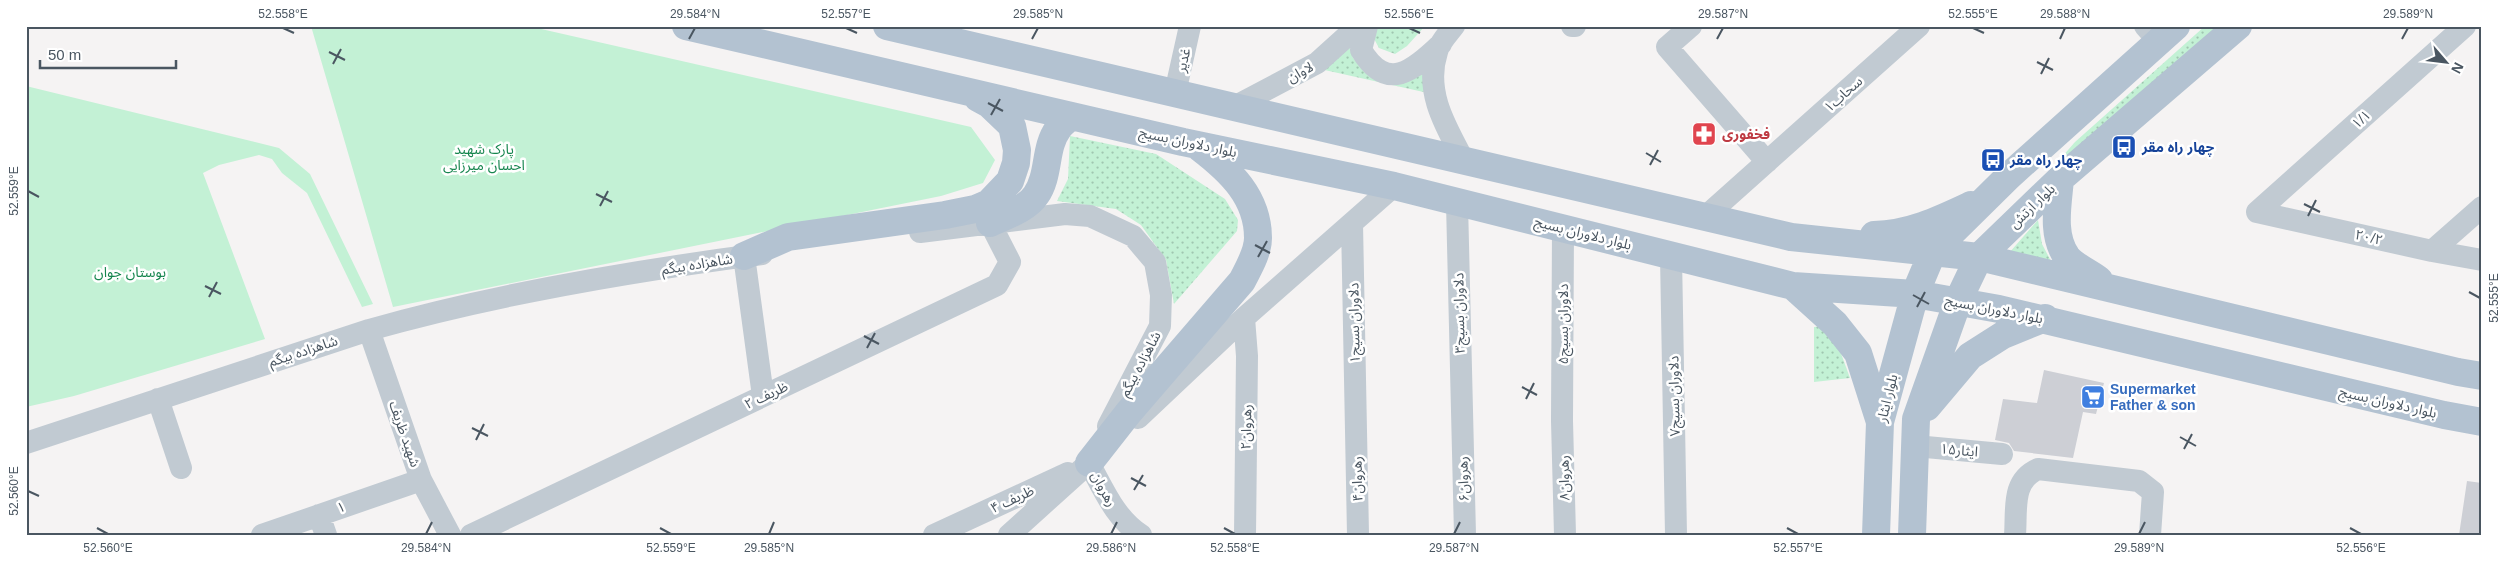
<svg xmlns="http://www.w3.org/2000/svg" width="2508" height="561" font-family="Arial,'Noto Sans Arabic',sans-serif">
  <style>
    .grass { fill: url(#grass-dots) }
    .green { fill: #c3f1d5 }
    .building { fill: #cdcfd5 }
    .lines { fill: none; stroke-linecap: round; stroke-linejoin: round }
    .minor { stroke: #c1cad2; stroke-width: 22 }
    .major { stroke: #b3c2d1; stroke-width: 28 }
    .ticks { fill: none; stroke: #4a5661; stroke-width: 2 }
    .labels { text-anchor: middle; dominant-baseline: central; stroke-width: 5; stroke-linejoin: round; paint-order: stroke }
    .street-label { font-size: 14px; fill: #4a5661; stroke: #fff }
    .health-label { font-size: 14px; font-weight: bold; fill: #be3a42; stroke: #fff; text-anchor: start }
    .transit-label { font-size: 14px; font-weight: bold; fill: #164399; stroke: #fff; text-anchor: start }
    .park-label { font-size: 14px; fill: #17864f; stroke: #fff }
    .shop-label { font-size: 14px; font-weight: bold; fill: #366cbe; stroke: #fff; text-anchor: start }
    .neatline { fill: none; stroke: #4a5661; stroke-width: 2 }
    .ticks-label { font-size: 12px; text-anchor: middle; fill: #4a5661 }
  </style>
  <defs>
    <pattern id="grass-dots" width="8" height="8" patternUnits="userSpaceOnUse" patternTransform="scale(1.25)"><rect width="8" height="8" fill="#c3f1d5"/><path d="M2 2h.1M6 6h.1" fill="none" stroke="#a0c6b0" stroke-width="1.8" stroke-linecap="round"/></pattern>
  </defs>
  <rect width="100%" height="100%" fill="#f5f3f3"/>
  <path class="grass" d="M 1376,26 L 1425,26 L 1407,46 L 1395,54 L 1379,48 L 1372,35 Z
    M 2205,26 L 2223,26 L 2034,189 L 2075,142 Z
    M 1349,45 L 1353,58 L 1361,67 L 1423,65 L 1428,93 L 1320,69 Z
    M 1070,136 L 1156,154 L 1225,199 L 1238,220 L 1237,231 L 1174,304 L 1166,260 L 1141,225 L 1116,209 L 1057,201 L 1068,179 Z
    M 2038,220 L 2042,244 L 2053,265 L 2009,253 Z
    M 1821,326 L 1839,348 L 1850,378 L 1814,382 L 1814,327 Z"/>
  <path class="green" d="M 311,26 L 528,26 L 971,127 L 995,160 L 983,183 L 941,196 L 393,307 Z
    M 26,86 L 279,148 L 310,174 L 373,304 L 362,307 L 307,193 L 282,173 L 272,159 L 259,155 L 219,165 L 203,173 L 265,339 L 74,396 L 26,407 Z"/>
  <path class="building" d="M 2044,370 L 2104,383 L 2096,414 L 2083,412 L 2073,458 L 2014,451 L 2009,443 L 1995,440 L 2003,399 L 2037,403 Z
    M 2467,481 L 2482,483 L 2482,535 L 2459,535 Z"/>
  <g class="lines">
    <path class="minor" d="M 1367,26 L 1361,50 C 1387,93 1413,71 1441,44
      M 1454,26 C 1448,34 1439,43 1437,52 C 1424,92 1446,127 1464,161
      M 1572,26 L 1575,26
      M 1691,26 L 1667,47 L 1767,162
      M 2145,26 L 2159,42
      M 1175,93 L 1190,26
      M 1234,107 L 1317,63 L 1358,26
      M 1457,203 L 1465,535
      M 2257,212 L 2465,26
      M 2257,212 L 2432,251 L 2482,260
      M 1705,217 L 1919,26
      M 1352,223 L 1358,535
      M 1563,228 L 1562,421 L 1565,535
      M 920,232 L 1065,214 L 1090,216 L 1133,236 L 1155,262 L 1161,295 L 1160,326 L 1108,426
      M 2432,251 L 2482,207
      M 744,256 L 763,396
      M 1671,256 L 1676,535
      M 1244,318 L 1247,356 L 1245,535
      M 369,330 L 421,480 L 450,535
      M 158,399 L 181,468
      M 1138,418 L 1244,318 L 1394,186
      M 26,443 L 369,330 C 495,294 632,271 762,254
      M 1915,446 L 2002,454
      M 1089,463 C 1104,490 1115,518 1141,535
      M 319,515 L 326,535
      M 262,535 L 421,480
      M 471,535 L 997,285 L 1010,262 L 990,223
      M 934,535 L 1068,473
      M 1009,535 L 1101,452
      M 2015,535 C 2017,509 2011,481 2038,469 L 2139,481 L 2153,492 L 2150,535"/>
    <path class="major" d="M 686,26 L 1183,142 L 1394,186 L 1793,286 L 1915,294 L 1999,309 L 2444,415 L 2482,422
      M 887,26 L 1791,237 L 1979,257 L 2458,372 L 2482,376
      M 2060,179 C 2058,204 2051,235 2067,257 C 2074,266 2090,273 2099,280
      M 990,223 C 1005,216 1027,209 1036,195 C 1050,175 1044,148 1058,129 C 1061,124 1067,120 1071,116
      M 1874,235 C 1910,234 1939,220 1971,205
      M 744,256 L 788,237 L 945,215 L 975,209 L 989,203 L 1010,181 L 1016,163 L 1017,150 L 1012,126 L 989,104 L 978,98
      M 1793,286 L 1835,324 L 1858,353 L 1880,422
      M 1927,407 L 1970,356 L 2003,335 L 2045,318
      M 1089,463 L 1129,412 L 1242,281 C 1248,269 1258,253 1258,238 C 1258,197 1230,171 1200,148
      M 1876,535 L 1880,422 L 1915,294 L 1933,251 L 2009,176 L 2176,26
      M 1912,535 L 1916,419 L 1958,301 L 1979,257 L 2060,179 L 2238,26"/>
  </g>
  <path class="ticks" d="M 283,28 L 294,33M 846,28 L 857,33M 1409,28 L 1420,33M 1973,28 L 1984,33M 689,39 L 695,28M 1032,39 L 1038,28M 1717,39 L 1723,28M 2060,39 L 2065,28M 2402,39 L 2408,28M 329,52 L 345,60M 2037,62 L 2053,70M 333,64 L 341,49M 2041,74 L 2049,58M 988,103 L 1003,111M 991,115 L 1000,99M 1646,153 L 1661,162M 1650,165 L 1658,150M 28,191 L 39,197M 596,194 L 612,202M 2304,204 L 2320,212M 600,206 L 608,191M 2308,216 L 2316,200M 1255,245 L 1270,253M 1258,257 L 1267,241M 205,286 L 221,294M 2469,292 L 2480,298M 1913,295 L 1929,304M 209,297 L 217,282M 1917,307 L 1925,292M 864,336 L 879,344M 867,348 L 875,333M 1522,387 L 1537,395M 1526,399 L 1534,383M 472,428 L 488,436M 2180,437 L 2196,446M 476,440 L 484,424M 2184,449 L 2192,434M 1131,478 L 1146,486M 1134,490 L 1143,475M 28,491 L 39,496M 97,528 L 108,534M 660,528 L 671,534M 1224,528 L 1235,534M 1787,528 L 1798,534M 2350,528 L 2361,534M 426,534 L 432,522M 769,534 L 774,522M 1111,534 L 1117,522M 1454,534 L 1460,522M 2139,534 L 2145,522"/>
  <defs>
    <symbol id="pharmacy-square" viewBox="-11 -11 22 22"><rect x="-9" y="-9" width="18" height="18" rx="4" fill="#e0444e" stroke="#fff"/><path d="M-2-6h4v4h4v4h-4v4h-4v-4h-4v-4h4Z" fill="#fff"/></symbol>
    <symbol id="bus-square" viewBox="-11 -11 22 22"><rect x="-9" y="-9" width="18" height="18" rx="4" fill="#1a4fb4" stroke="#fff"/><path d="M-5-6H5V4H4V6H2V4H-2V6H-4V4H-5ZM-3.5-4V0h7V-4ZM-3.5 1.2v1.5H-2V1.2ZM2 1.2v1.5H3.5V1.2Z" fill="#fff"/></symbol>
    <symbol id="supermarket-square" viewBox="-11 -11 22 22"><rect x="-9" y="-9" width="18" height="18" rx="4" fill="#3f7fe0" stroke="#fff"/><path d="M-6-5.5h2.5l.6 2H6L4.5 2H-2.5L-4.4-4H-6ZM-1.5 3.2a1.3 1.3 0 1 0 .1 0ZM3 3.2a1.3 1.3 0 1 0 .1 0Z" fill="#fff"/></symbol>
  </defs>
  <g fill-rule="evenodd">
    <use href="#pharmacy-square" x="1690" y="120" width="28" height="28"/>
    <use href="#bus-square" x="2110" y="133" width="28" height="28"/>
    <use href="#bus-square" x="1979" y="146" width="28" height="28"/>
    <use href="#supermarket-square" x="2079" y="383" width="28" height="28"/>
  </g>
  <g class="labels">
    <g class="street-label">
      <text transform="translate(1183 60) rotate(-77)">غدیر</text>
      <text transform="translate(1300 72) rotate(-29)">لاوان</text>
      <text transform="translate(1843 94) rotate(-42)">۱سحاب</text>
      <text transform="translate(2361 119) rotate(-42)">۱/۱</text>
      <text transform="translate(1188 142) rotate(12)">بلوار دلاوران بسیج</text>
      <text transform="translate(2032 206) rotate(-44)">بلوار ارتش</text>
      <text transform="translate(1583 233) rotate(14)">بلوار دلاوران بسیج</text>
      <text transform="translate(2369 237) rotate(13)">۲۰/۲</text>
      <text transform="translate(697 264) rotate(-9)">شاهزاده بیگم</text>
      <text transform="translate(1994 309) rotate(11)">بلوار دلاوران بسیج</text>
      <text transform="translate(1459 313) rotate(-91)">دلاوران بسیج۳</text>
      <text transform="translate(1354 323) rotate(-91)">دلاوران بسیج۱</text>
      <text transform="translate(1563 324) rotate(-90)">دلاوران بسیج۵</text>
      <text transform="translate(303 351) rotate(-18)">شاهزاده بیگم</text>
      <text transform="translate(1140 364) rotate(-62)">شاهزاده بیگم</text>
      <text transform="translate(766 395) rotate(-25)">ظریف ۲</text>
      <text transform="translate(1674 396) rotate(-91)">دلاوران بسیج۷</text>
      <text transform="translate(1887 398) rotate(-76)">بلوار ایثار</text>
      <text transform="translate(2388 402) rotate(13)">بلوار دلاوران بسیج</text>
      <text transform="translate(1246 427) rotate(-89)">رهروان۲</text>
      <text transform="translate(405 434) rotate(71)">شهید ظریف</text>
      <text transform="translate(1959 450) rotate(5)">ایثار۱۵</text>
      <text transform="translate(1564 478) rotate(-91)">رهروان۸</text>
      <text transform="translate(1357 479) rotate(-91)">رهروان۴</text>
      <text transform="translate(1463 479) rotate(-92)">رهروان۶</text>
      <text transform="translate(1104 489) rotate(62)">رهروان</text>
      <text transform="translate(1012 499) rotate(-25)">ظریف ۴</text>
      <text transform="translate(341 507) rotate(-19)">۱</text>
    </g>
    <g class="health-label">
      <text x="1722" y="134">فخفوری</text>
    </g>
    <g class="transit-label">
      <text x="2142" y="147">چهار راه مقر</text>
      <text x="2010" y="160">چهار راه مقر‍</text>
    </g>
    <g class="park-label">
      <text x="484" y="149">پارک شهید<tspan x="484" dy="16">احسان میرزایی</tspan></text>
      <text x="130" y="272">بوستان جوان</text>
    </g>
    <g class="shop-label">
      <text x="2110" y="389">Supermarket<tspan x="2110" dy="16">Father &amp; son</tspan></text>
    </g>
  </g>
  <rect width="2508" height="561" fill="none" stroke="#ffffff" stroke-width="55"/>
  <g transform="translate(2446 62) rotate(118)" stroke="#ffffff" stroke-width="4" paint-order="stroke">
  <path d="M0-4L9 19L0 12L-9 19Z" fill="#4a5661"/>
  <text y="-8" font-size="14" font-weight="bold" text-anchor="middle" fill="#4a5661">N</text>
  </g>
  <path d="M40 60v8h136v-8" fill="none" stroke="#4a5661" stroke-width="2.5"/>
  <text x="48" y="60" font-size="15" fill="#4a5661" stroke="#ffffff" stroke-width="4" paint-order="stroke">50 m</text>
  <rect x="28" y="28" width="2452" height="506" class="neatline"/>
  <g class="ticks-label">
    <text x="283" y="18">52.558°E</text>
    <text x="695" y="18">29.584°N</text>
    <text x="846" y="18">52.557°E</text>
    <text x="1038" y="18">29.585°N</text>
    <text x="1409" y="18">52.556°E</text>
    <text x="1723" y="18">29.587°N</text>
    <text x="1973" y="18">52.555°E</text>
    <text x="2065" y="18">29.588°N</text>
    <text x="2408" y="18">29.589°N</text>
    <text transform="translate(14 191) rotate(-90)" y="4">52.559°E</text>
    <text transform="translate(2494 298) rotate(-90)" y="4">52.555°E</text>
    <text transform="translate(14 491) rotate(-90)" y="4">52.560°E</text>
    <text x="108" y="552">52.560°E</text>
    <text x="426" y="552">29.584°N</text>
    <text x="671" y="552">52.559°E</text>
    <text x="769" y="552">29.585°N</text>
    <text x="1111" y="552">29.586°N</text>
    <text x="1235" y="552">52.558°E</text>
    <text x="1454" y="552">29.587°N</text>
    <text x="1798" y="552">52.557°E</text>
    <text x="2139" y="552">29.589°N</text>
    <text x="2361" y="552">52.556°E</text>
  </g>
</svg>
